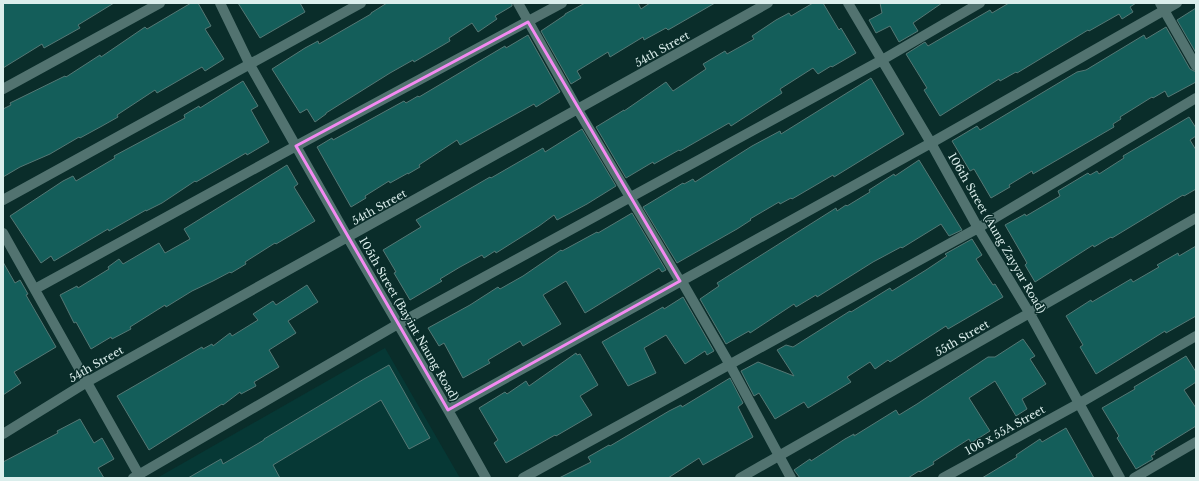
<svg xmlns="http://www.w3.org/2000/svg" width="1199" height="481" font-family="'Libre Baskerville',serif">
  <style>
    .built { fill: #063835 }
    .building { fill: #145e5a; stroke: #557875 }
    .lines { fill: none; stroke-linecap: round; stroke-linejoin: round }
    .minor { stroke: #527370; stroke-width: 10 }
    .marked { fill: none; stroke: #f38af2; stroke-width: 3; stroke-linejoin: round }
    .labels { text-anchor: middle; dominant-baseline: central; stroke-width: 3; stroke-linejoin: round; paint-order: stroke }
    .street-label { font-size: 11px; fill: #dbeeec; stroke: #0a2d2a }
  </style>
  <rect width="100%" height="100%" fill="#0a2d2a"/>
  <path class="built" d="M 385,348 L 460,478 L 157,478 Z"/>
  <path class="building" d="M 3,3 L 114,3 L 78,25 L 80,28 L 44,48 L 42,44 L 3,68 Z
    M 191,3 L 198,3 L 211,26 L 205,29 L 224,59 L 205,71 L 202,67 L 157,93 L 155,90 L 117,115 L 118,117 L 102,126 L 80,138 L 79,137 L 50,154 L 20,167 L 3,177 L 3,109 L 11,105 L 10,103 L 65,76 L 66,77 L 100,55 L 101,57 L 145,27 L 147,29 Z
    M 238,3 L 300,3 L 305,12 L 260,38 Z
    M 387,3 L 512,3 L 512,6 L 495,16 L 497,19 L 478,32 L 472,23 L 449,38 L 450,41 L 414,62 L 413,60 L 390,73 L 326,113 L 326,114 L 315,122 L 307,109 L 300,113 L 272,69 L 305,48 L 318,41 L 319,44 L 371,14 L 371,13 Z
    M 585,3 L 638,3 L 641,9 L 650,3 L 715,3 L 668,30 L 666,28 L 644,40 L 643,37 L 610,57 L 608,52 L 577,71 L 581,78 L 571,84 L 541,31 L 565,15 L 565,14 Z
    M 813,3 L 823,3 L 839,30 L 841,28 L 856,53 L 832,67 L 831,66 L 818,74 L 813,68 L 780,89 L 782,93 L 731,126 L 729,123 L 680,151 L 679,150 L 654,164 L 653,162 L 626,178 L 596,127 L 624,110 L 624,111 L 666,82 L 673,91 L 706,69 L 703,64 L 725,51 L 727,54 L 754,39 L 752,36 L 776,20 L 789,13 L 791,16 Z
    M 880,3 L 942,3 L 913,23 L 918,31 L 899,42 L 890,26 L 876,33 L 869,20 L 882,13 Z
    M 1009,3 L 1136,3 L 1130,7 L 1133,12 L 1122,19 L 1119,14 L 1089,31 L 1088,30 L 1017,73 L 1016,72 L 1000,81 L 999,79 L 940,116 L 924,90 L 927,88 L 906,54 L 925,42 L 928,46 L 990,10 L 992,13 Z
    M 1196,8 L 1196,53 L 1177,20 Z
    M 1166,27 L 1190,69 L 1196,72 L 1196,82 L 1168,97 L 1165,91 L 1153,98 L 1152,97 L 1120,117 L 1121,119 L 1113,124 L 1114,127 L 1033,174 L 1032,171 L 1009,185 L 1010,187 L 991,198 L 974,169 L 970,171 L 952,141 L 977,126 L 980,130 L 1077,72 L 1086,70 L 1144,35 L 1146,39 Z
    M 528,35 L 560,92 L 536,107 L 534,104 L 460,145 L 457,140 L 419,165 L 420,167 L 408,174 L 408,173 L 390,183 L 389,181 L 365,196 L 366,198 L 351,207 L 317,147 L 332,138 L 333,140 L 404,101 L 406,103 L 418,96 L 419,97 L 505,46 L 506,48 Z
    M 871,78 L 904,134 L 834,177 L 833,175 L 792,199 L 791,198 L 780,204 L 779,202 L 750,219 L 751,220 L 737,229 L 677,263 L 643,207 L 683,183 L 684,184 L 693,179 L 695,182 L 752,146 L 780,131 L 781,134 Z
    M 243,81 L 258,106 L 251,110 L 269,142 L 247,155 L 246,153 L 196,182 L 195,181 L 162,203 L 146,211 L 146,210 L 109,231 L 108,229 L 54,261 L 51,256 L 41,263 L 10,216 L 63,181 L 73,176 L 76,181 L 115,158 L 114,156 L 185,118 L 184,115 L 199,106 L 200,108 Z
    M 1189,117 L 1196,128 L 1196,136 L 1190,140 L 1196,150 L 1196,189 L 1184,196 L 1183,195 L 1112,238 L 1111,237 L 1094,247 L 1093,245 L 1035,282 L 1025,265 L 1027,263 L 1005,225 L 1025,214 L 1026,216 L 1060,196 L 1058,191 L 1088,173 L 1090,175 L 1097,171 L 1099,174 L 1124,158 L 1123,156 Z
    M 582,129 L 616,186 L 587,204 L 557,220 L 554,215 L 539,226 L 496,253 L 495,251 L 484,258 L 482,255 L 460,267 L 440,279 L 442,281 L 410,300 L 394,273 L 396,272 L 383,250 L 421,227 L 416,220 L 490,177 L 491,178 L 543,148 L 545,152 Z
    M 919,160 L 962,230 L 949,236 L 941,224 L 902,248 L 901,247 L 873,262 L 817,297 L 816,295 L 796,307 L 794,304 L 750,333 L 749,331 L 726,344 L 700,299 L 719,286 L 717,283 L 836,208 L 837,211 L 846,205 L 847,206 L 870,192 L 869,190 L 894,174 L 895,176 Z
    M 287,165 L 298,184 L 294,187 L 315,221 L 276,244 L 275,243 L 245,262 L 246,264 L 231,273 L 230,272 L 213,281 L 192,291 L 166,307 L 165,305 L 130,327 L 131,329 L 112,339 L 111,337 L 91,349 L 76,322 L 74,323 L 60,295 L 77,286 L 78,288 L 109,269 L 108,267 L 119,259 L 123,264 L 159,243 L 165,253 L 190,239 L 184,229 Z
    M 632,213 L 666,270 L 662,272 L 659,268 L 585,313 L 566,281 L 543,295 L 561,324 L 523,346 L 520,341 L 488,360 L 490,363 L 463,378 L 444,343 L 439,346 L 428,328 L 470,305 L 498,287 L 500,289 L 523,276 L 561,250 L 562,251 L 597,232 L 598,233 Z
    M 972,239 L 982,255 L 976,259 L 993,285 L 995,284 L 1003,297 L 948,329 L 946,326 L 890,362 L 888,360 L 875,369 L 870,362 L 847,377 L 851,382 L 808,408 L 804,402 L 775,419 L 759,393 L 754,396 L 741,371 L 758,362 L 794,376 L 777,350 L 786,345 L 793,347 L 850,311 L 851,312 L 890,288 L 892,291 L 926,270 L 947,256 L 945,254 Z
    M 1196,246 L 1196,316 L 1166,333 L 1165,331 L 1096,374 L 1080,347 L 1083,345 L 1066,316 L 1091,300 L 1092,302 L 1131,279 L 1133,282 L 1159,267 L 1157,265 L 1178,253 L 1179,256 Z
    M 3,262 L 15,283 L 20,280 L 28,294 L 26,295 L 56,347 L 14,372 L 21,383 L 3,395 Z
    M 307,285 L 318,302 L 288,321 L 296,333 L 269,350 L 279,367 L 254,382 L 256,386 L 241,394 L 240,392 L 223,405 L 222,404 L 149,450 L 117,396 L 202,347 L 203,349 L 212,344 L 213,346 L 230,333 L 232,336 L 258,320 L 253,314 L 273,301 L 276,305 Z
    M 683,297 L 714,351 L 707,355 L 705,351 L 685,364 L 666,335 L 644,348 L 656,373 L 628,386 L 602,342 L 663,307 L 664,309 Z
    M 1023,339 L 1035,356 L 1030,359 L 1046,384 L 1022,399 L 1027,409 L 1016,416 L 995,381 L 969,398 L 990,431 L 971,443 L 969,439 L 933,462 L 934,464 L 920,472 L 919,471 L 908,478 L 800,478 L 794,470 L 810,459 L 811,461 L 845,439 L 854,434 L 854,436 L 896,410 L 899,415 L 917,404 L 988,357 L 995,357 Z
    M 576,353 L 577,355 L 580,354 L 598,385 L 580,396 L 592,415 L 556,436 L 555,435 L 506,463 L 494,443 L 498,440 L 479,408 L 505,392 L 507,394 L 526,381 L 529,386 Z
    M 1186,356 L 1196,372 L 1196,382 L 1184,390 L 1196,408 L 1196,426 L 1154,452 L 1155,454 L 1151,456 L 1153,459 L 1136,469 L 1117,438 L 1119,436 L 1102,408 L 1135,389 L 1134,387 Z
    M 389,365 L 430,438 L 409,449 L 381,400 L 273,465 L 280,478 L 188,478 L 221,459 L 223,464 L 264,440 L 264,439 L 364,379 Z
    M 730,378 L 743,403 L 738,407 L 753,437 L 703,465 L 699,458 L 668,478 L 559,478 L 591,462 L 588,457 L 609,445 L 610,446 L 669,411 L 681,405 L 682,407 Z
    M 80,419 L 94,443 L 102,438 L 114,459 L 98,468 L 104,478 L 3,478 L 3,462 L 58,433 L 57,431 Z
    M 1066,428 L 1094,478 L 982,478 L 1017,457 L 1016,455 L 1040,439 L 1042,442 Z"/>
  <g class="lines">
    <path class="minor" d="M 220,3 L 250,65 L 348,238 L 448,410 L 486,478
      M 518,3 L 578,110 L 680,281
      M 848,3 L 931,143 L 978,228 L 1030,314 L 1120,478
      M 1160,3 L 1196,66
      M 3,89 L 160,3
      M 3,200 L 361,3
      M 3,233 L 139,475
      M 681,280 L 730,365 L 791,478
      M 35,289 L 296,146 L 562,3
      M 448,410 L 931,143 L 1177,3
      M 3,434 L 87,382 L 768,3
      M 133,478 L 398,324 L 882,60 L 980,3
      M 523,478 L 978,228 L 1196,98
      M 740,478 L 1196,218
      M 943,478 L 1078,404 L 1196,336
      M 1134,478 L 1196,442"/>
  </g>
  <path class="marked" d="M 528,22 L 680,281 L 448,410 L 296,146 Z"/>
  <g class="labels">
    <g class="street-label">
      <text transform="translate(662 49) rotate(-29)">54th Street</text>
      <text transform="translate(379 207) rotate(-29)">54th Street</text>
      <text transform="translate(997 233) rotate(60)">106th Street (Aung Zayyar Road)</text>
      <text transform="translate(409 319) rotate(60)">105th Street (Bayint Naung Road)</text>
      <text transform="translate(962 338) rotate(-30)">55th Street</text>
      <text transform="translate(96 364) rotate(-30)">54th Street</text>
      <text transform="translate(1005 430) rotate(-29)">106 x 55A Street</text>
    </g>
  </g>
  <rect width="1199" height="481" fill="none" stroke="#dbeeec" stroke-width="8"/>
</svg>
